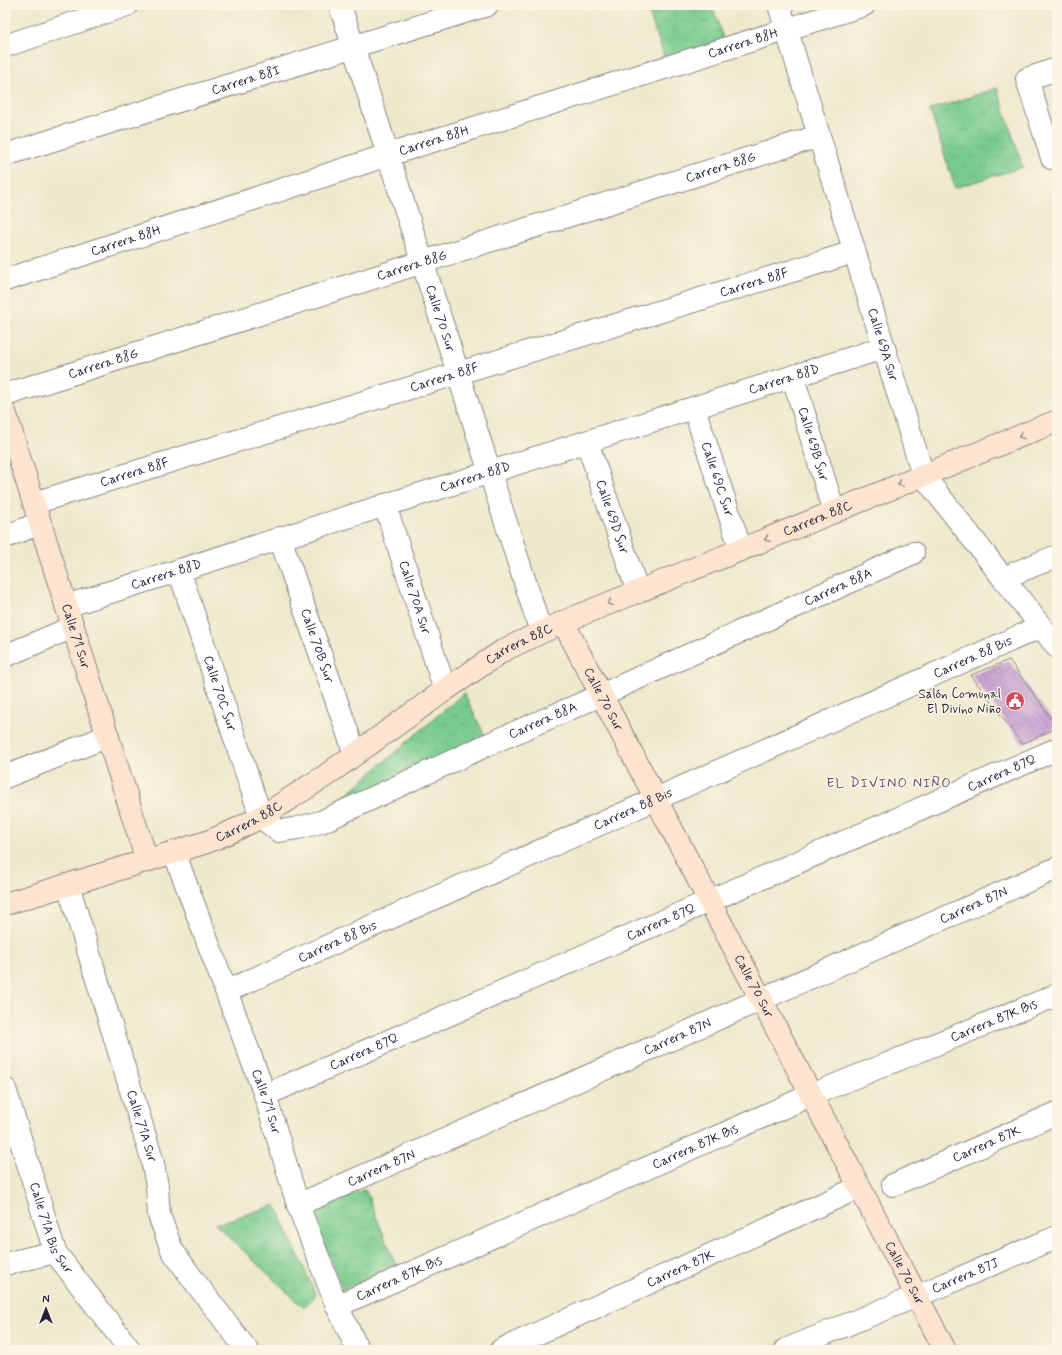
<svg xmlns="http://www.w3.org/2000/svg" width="1062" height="1355" font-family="Mynerve,sans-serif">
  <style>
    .park { fill: url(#park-crowns); stroke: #4d7664 }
    .building { fill: url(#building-back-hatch) }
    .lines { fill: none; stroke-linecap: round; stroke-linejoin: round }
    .street-casing { stroke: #888584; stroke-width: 24 }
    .secondary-casing { stroke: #888584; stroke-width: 24 }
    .street { stroke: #fff; stroke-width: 22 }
    .secondary { stroke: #fde4d1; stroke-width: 22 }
    .oneway { stroke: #9a8d8e }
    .labels { text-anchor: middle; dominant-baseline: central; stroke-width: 3; stroke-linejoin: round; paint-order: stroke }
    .street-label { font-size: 13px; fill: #22223b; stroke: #fcf5e5 }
    .poi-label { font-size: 13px; fill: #22223b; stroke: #fcf5e5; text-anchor: end }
    .neighbourhood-label { font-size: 14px; letter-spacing: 1px; fill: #59496f; stroke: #fcf5e5 }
  </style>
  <defs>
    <pattern id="park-crowns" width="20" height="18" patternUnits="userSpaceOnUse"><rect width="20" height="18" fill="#78cb8e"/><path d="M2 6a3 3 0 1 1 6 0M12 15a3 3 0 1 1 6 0" fill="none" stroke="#68ae7b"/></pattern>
    <pattern id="building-back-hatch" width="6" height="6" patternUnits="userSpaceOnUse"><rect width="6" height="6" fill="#be92cf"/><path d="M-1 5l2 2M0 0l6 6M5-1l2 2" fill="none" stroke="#9a77a9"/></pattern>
  </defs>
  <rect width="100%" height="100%" fill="#fcf5e5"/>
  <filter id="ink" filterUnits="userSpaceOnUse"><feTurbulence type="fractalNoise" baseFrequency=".025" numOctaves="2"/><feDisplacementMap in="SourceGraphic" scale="8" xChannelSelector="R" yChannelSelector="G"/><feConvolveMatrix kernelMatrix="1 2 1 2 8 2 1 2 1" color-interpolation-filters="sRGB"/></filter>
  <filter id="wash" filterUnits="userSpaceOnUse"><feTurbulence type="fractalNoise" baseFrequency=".012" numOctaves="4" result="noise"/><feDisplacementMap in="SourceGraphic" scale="16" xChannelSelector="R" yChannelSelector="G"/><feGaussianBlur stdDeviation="0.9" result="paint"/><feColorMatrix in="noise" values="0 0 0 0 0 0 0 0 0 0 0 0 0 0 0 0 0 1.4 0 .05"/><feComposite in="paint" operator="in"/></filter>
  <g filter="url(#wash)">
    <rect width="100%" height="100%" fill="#efe8cc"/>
    <path class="park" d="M 646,5 L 712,5 L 724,40 L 665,59 Z
      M 997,88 L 1023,167 L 955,188 L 930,110 Z
      M 464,693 L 485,736 L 327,811 Z
      M 365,1189 L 396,1265 L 343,1290 L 311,1213 Z
      M 276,1205 L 316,1295 L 304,1308 L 215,1224 Z"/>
    <g id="blocks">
      <path class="building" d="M 1009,660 L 1057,726 L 1057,728 L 1022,744 L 971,675 Z"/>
    </g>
  </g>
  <g filter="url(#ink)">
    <use href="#blocks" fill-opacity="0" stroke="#888584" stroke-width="1"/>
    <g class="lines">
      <defs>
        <g id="street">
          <path id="s1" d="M 340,5 L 541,632"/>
          <path id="s2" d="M 779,5 L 923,475 L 1057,647"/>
          <path d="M 5,46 L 127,5"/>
          <path id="s3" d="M 5,155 L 487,5"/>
          <path d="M 1052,158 L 1027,79 L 1057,69"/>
          <path id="s4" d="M 5,280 L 388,155 L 864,5"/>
          <path id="s5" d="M 793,377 L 834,512"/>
          <path id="s6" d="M 5,395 L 819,136"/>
          <path id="s7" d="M 694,408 L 741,550"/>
          <path id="s8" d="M 587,442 L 638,592"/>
          <path id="s9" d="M 34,503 L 854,252"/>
          <path id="s10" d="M 385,505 L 445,690"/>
          <path d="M 5,537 L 40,523"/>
          <path id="s11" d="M 280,538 L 355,754"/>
          <path id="s12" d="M 179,570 L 261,817 L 279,831 L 298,828 L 321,822 L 489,744 L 601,695 L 913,553"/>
          <path d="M 1003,578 L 1057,556"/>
          <path id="s13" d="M 66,606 L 883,348"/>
          <path d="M 5,656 L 73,627"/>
          <path d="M 5,777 L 108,736"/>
          <path id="s14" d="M 174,852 L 265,1095 L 298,1205 L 337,1306 L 358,1350"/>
          <path id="s15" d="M 68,885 L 152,1159 L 157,1186 L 159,1215 L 172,1250 L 192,1278 L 247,1350"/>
          <path id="s16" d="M 227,991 L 1040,627"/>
          <path id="s17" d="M 5,1089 L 55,1252 L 130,1350"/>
          <path id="s18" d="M 265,1095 L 1057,749"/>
          <path id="s19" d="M 893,1185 L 1057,1113"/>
          <path id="s20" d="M 298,1205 L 1057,868"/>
          <path d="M 5,1264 L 55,1252"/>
          <path id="s21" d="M 337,1306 L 811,1095 L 1057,995"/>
          <path id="s22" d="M 501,1350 L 860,1187"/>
          <path id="s23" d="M 785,1350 L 917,1296 L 1057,1237"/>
        </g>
        <g id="secondary">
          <path id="s24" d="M 5,412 L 147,861"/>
          <path id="s25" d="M 563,622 L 945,1350"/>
          <path id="s26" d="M 5,904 L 207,842 L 235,830 L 261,817 L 325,776 L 445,690 L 504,650 L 563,622 L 1057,421"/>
        </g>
      </defs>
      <use href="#street" class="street-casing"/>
      <use href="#secondary" class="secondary-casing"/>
      <use href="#street" class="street"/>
      <use href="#secondary" class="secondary"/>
    </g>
    <defs><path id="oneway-chevron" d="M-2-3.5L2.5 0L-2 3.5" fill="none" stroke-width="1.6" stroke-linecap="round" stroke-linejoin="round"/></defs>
    <g class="oneway">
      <use href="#oneway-chevron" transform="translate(1021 436) rotate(158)"/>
      <use href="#oneway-chevron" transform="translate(900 484) rotate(157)"/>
      <use href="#oneway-chevron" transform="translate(767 539) rotate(158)"/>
      <use href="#oneway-chevron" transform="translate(610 603) rotate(158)"/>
    </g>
  </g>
  <defs>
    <symbol id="civic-disc" viewBox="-11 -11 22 22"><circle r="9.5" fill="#d1495b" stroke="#fcf5e5"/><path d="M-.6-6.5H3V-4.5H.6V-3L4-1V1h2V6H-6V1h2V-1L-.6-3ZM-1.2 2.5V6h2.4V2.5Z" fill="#fff"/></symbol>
  </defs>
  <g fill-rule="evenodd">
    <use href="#civic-disc" x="1004" y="690" width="22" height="22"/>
  </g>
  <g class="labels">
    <g class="street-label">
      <text stroke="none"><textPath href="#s4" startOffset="775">Carrera 88H</textPath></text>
      <text stroke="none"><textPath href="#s3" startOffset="252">Carrera 88I</textPath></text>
      <text stroke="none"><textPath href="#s4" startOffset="451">Carrera 88H</textPath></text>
      <text stroke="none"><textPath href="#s6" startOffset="751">Carrera 88G</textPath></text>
      <text stroke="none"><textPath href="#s4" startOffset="127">Carrera 88H</textPath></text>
      <text stroke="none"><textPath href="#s6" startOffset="427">Carrera 88G</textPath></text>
      <text stroke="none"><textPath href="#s9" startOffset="753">Carrera 88F</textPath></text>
      <text stroke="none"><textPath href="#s1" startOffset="329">Calle 70 Sur</textPath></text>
      <text stroke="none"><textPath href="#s2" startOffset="355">Calle 69A Sur</textPath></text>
      <text stroke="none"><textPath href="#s6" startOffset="103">Carrera 88G</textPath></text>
      <text stroke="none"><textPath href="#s9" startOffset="429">Carrera 88F</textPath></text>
      <text stroke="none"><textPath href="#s13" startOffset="753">Carrera 88D</textPath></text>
      <text stroke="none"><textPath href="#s5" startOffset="70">Calle 69B Sur</textPath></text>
      <text stroke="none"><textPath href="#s9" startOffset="105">Carrera 88F</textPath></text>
      <text stroke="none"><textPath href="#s13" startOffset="429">Carrera 88D</textPath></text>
      <text stroke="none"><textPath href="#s7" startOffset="75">Calle 69C Sur</textPath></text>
      <text stroke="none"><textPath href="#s8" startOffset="79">Calle 69D Sur</textPath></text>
      <text stroke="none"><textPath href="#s26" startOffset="906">Carrera 88C</textPath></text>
      <text stroke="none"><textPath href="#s13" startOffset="105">Carrera 88D</textPath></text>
      <text stroke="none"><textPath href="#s12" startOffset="894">Carrera 88A</textPath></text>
      <text stroke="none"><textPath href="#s10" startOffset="97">Calle 70A Sur</textPath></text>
      <text stroke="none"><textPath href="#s24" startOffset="235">Calle 71 Sur</textPath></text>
      <text stroke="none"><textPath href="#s26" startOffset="582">Carrera 88C</textPath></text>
      <text stroke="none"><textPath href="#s11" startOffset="114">Calle 70B Sur</textPath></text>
      <text stroke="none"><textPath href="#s16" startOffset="817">Carrera 88 Bis</textPath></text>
      <text stroke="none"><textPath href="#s12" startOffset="130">Calle 70C Sur</textPath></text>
      <text stroke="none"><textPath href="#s25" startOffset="87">Calle 70 Sur</textPath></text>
      <text stroke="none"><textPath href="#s12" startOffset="570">Carrera 88A</textPath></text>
      <text stroke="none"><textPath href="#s18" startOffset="804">Carrera 87Q</textPath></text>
      <text stroke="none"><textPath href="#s16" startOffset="445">Carrera 88 Bis</textPath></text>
      <text stroke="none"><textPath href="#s26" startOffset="258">Carrera 88C</textPath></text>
      <text stroke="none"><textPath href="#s20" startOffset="739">Carrera 87N</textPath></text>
      <text stroke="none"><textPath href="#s18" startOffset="432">Carrera 87Q</textPath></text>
      <text stroke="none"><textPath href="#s16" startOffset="121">Carrera 88 Bis</textPath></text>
      <text stroke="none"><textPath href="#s25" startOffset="411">Calle 70 Sur</textPath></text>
      <text stroke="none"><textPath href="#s21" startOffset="716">Carrera 87K Bis</textPath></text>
      <text stroke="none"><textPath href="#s20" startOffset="415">Carrera 87N</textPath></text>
      <text stroke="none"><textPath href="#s18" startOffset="108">Carrera 87Q</textPath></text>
      <text stroke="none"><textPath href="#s14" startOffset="266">Calle 71 Sur</textPath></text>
      <text stroke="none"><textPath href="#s15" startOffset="252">Calle 71A Sur</textPath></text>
      <text stroke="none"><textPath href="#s19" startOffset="102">Carrera 87K</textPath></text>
      <text stroke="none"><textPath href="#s21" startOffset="392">Carrera 87K Bis</textPath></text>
      <text stroke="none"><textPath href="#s20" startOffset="91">Carrera 87N</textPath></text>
      <text stroke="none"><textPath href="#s17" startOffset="147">Calle 71A Bis Sur</textPath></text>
      <text stroke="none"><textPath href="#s22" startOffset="197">Carrera 87K</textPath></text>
      <text stroke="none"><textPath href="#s25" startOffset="735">Calle 70 Sur</textPath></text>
      <text stroke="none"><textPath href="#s23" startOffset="195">Carrera 87J</textPath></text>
      <text stroke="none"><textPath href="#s21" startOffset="68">Carrera 87K Bis</textPath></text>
    </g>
    <g class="poi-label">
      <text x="1001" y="694">Salón Comunal<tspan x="1001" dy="15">El Divino Niño</tspan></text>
    </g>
    <g class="neighbourhood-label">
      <text x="889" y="783">EL DIVINO NIÑO</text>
    </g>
  </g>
  <rect width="1062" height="1355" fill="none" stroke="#fcf5e5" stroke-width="20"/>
  <g transform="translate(46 1309)" stroke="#fcf5e5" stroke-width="3" paint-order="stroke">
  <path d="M0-3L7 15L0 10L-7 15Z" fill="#22223b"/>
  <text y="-6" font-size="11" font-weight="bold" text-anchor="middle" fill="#22223b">N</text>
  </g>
</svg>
